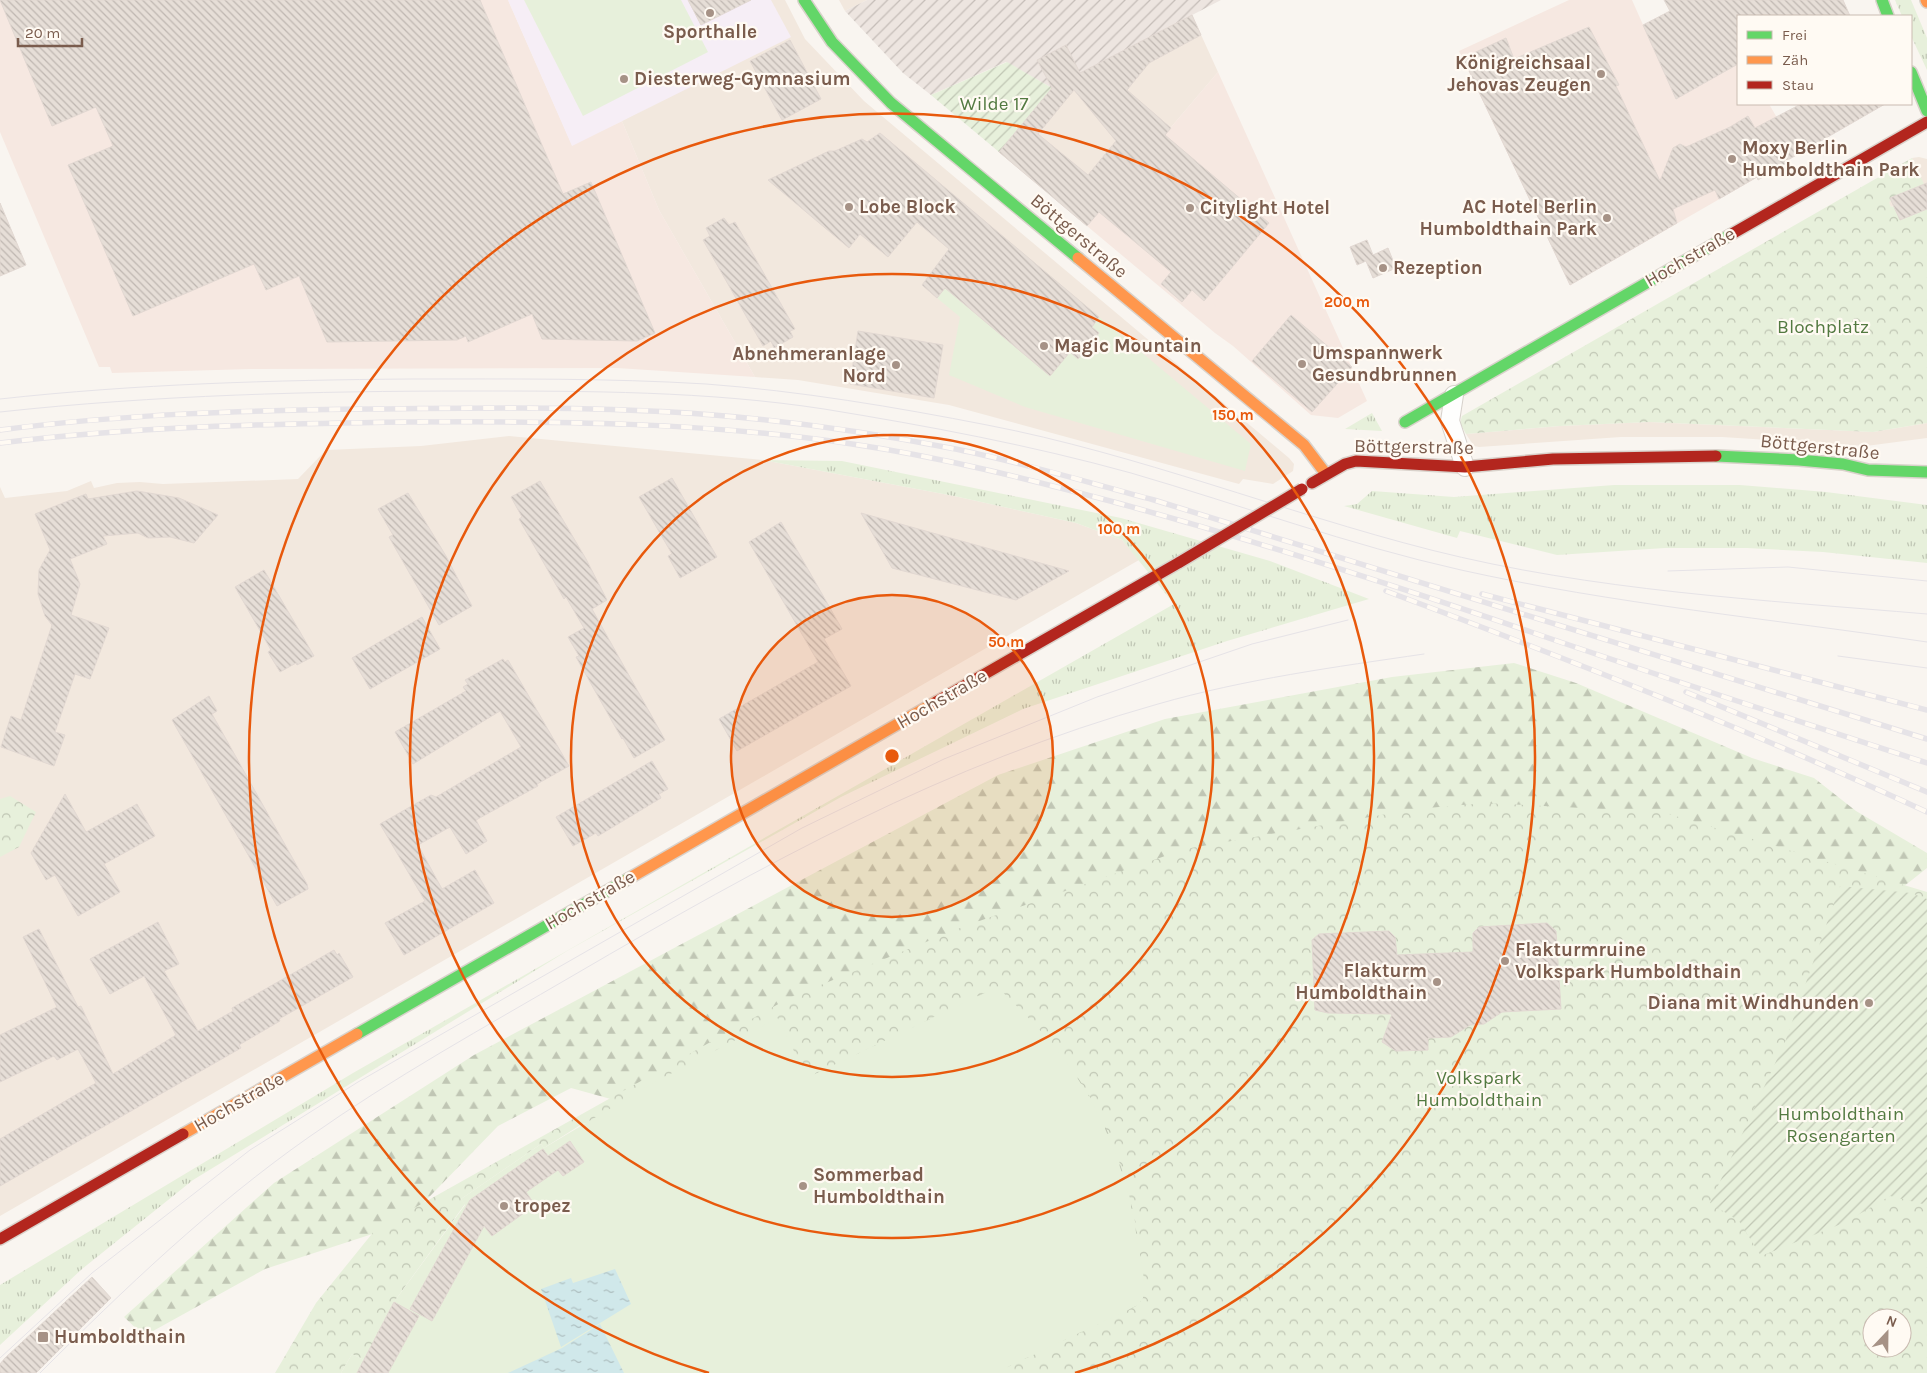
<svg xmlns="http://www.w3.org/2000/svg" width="1927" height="1373" font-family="Karla,sans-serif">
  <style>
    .residential { fill: #f2e8de }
    .commercial { fill: #f6e8e1 }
    .industrial { fill: url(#industrial-furrows) }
    .education { fill: #f6eef6 }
    .grass { fill: url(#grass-tufts) }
    .forest { fill: url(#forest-firs) }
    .park { fill: url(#park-crowns); fill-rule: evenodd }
    .garden { fill: url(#garden-furrows) }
    .pitch { fill: #e7f0db }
    .water { fill: url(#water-ripples) }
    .building { fill: url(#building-back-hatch); stroke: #e2d8d2; fill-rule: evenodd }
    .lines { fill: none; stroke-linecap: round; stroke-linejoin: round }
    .street-casing { stroke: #d7d1cb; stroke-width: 20 }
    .fast-casing { stroke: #d9d2cb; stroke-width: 14 }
    .slow-casing { stroke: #d9d2cb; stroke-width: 14 }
    .jam-casing { stroke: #d9d2cb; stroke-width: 14 }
    .street { stroke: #fefefd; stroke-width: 18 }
    .fast { stroke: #63d668; stroke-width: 11 }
    .slow { stroke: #ff974d; stroke-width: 11 }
    .jam { stroke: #b3261e; stroke-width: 11 }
    .tram { stroke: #e6e3e7; stroke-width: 1 }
    .rail-casing { stroke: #e6e3e7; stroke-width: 5.5 }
    .rail { stroke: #fffaf3; stroke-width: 4; stroke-dasharray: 11; stroke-linecap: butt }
    .jam-bridge-casing { stroke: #d9d2cb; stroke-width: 14; stroke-linecap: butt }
    .jam-bridge { stroke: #b3261e; stroke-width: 11 }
    .ring { fill: none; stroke: #e8590c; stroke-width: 2.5 }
    .poi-dot { fill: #a69286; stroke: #fffaf3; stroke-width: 2 }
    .labels { text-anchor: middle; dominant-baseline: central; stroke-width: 4.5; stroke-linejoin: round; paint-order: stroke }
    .poi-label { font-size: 19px; font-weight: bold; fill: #7a5c4d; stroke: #fffaf3; text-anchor: start }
    .park-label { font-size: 19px; fill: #537a41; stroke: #fffaf3 }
    .street-label { font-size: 19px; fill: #7a5c4d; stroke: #fffaf3 }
    .centre { fill: #e8590c; stroke: #fffaf3; stroke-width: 2.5 }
    .ring-label { font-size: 15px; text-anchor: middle; font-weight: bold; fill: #e8590c; stroke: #fffaf3; stroke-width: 4.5; stroke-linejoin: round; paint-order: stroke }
  </style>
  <defs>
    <pattern id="industrial-furrows" width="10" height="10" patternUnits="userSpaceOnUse" patternTransform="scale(1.25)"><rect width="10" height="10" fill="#ede5e0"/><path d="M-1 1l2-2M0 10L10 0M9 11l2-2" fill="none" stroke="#c5bdb8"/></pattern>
    <pattern id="grass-tufts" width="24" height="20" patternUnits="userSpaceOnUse" patternTransform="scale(1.25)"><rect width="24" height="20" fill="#e7f0db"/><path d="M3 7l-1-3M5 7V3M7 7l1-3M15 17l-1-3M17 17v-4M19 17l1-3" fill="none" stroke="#c0c6b4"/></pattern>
    <pattern id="forest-firs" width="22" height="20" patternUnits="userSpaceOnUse" patternTransform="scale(1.25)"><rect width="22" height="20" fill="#e7f0db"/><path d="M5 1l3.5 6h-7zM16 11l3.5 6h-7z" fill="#c0c6b4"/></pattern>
    <pattern id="park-crowns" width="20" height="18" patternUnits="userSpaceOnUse" patternTransform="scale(1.25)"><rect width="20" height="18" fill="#e7f0db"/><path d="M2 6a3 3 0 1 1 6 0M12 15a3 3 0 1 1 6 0" fill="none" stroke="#c0c6b4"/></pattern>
    <pattern id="garden-furrows" width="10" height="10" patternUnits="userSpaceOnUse" patternTransform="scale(1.25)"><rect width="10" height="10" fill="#e7f0db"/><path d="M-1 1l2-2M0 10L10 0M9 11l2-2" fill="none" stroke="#c0c6b4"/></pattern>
    <pattern id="water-ripples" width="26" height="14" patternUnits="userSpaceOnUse" patternTransform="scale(1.25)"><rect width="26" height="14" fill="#d0e8ea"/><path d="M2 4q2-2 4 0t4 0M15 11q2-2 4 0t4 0" fill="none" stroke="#aebfc0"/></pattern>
    <pattern id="building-back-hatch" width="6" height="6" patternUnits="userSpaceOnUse" patternTransform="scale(1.25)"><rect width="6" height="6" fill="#e6ded7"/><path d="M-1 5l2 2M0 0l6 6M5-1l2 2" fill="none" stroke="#bfb7b1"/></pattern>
  </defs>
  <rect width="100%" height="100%" fill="#f9f5f0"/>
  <path class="residential" d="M 508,0 L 785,0 L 805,39 L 864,101 L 1289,458 L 1294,464 L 1293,471 L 1273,484 L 1243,479 L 1239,484 L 949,405 L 798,380 L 755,377 L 659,210 L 622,121 Z
    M 839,0 L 867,0 L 845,11 Z
    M 1192,15 L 1218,72 L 1087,226 L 999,152 L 1052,88 Z
    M 1919,157 L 1927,159 L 1927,209 L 1900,220 L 1894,206 L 1891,207 L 1888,201 L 1923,184 L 1912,158 Z
    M 1649,422 L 1873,432 L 1927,423 L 1927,438 L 1866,446 L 1722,437 L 1621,437 L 1479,447 L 1474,446 L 1466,434 L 1560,426 Z
    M 509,436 L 763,460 L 954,496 L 1076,523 L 1122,540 L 1139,560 L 0,1216 L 0,487 L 5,498 L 67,491 L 91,481 L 94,488 L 117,483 L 140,482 L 163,484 L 298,479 L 326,450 L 421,446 Z"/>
  <path class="commercial" d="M 0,0 L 508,0 L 572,145 L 622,121 L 659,210 L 755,377 L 617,368 L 251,369 L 112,373 L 110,367 L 99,367 L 0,132 Z
    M 1569,0 L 1632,0 L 1676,99 L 1738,64 L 1738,104 L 1769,104 L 1798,154 L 1570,285 L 1459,51 Z
    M 1218,72 L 1367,401 L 1338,418 L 1311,415 L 1233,346 L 1215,333 L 1087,226 Z"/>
  <path class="industrial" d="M 867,0 L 1221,0 L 1052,88 L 1006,62 L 931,95 L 903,73 L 845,11 Z"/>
  <path class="education" d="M 508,0 L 771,0 L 791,37 L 572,146 Z"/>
  <path class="grass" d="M 1895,0 L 1911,0 L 1927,38 L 1927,70 L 1911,36 L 1911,16 L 1902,16 Z
    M 1372,413 L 1382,431 L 1345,429 Z
    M 763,460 L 842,461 L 1121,518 L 1270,561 L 1369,599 L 1227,641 L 1023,709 L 841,797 L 567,951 L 193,1180 L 82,1269 L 0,1345 L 0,1285 L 353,1073 L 1174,604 L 1122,540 L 1076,523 L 954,496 Z
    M 1614,485 L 1740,485 L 1826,492 L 1927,505 L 1927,563 L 1823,552 L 1747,548 L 1665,548 L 1557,555 L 1460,531 L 1457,538 L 1344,506 L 1357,504 L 1372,491 L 1454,497 Z"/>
  <path class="forest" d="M 1514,663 L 1576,683 L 1752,758 L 1814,778 L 1856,811 L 1927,853 L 1927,868 L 1898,891 L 1659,1373 L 881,1373 L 654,1111 L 571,1088 L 498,1126 L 403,1224 L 265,1269 L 144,1336 L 124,1317 L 274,1183 L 474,1055 L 998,775 L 1165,719 L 1392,677 Z"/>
  <path class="park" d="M 1912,158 L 1924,184 L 1889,202 L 1891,207 L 1894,206 L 1900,220 L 1927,209 L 1927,423 L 1873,432 L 1649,422 L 1560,426 L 1466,434 L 1460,423 L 1462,416 Z
    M 10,796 L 36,812 L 19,847 L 0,857 L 0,799 Z
    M 1485,803 L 1662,812 L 1927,892 L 1927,1373 L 995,1373 L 1136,1306 L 1143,1298 C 1142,1227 1123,1151 1086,1090 C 1062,1051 1029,1019 997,987 L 807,1078 L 582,1124 L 544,1148 L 541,1144 L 461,1199 L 465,1204 L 394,1302 L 364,1360 L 352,1354 L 341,1373 L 275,1373 L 316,1303 L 375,1230 L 789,998 L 965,926 L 1185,849 L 1416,809 ZM 1872,1318 L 1902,1318 L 1902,1348 L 1872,1348 Z"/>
  <path class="garden" d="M 1007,62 L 1052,88 L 999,152 L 931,95 Z
    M 1840,886 L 1911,893 L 1927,899 L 1927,1205 L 1890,1196 L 1846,1222 L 1761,1256 L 1739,1221 L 1710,1203 L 1785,1042 Z"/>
  <path class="pitch" d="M 524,0 L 681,0 L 708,52 L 583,116 Z
    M 994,229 L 1251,444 L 1245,471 L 1025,407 L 949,375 L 960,317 L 937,298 Z
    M 997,987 C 1016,1005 1035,1024 1052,1044 C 1102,1103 1130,1177 1139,1252 C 1141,1264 1147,1285 1143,1297 C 1142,1300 1138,1304 1136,1306 L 995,1373 L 341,1373 L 352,1354 L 364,1360 L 394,1302 L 465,1205 L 461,1199 L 541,1144 L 544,1148 L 653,1083 L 778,1018 L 807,1078 Z"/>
  <path class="water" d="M 615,1269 L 631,1304 L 561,1347 L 541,1289 L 571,1278 L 573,1283 Z
    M 600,1324 L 624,1373 L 508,1373 L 562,1348 Z"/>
  <path class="building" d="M 0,0 L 480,0 L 563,194 L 591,182 L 655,333 L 637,341 L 542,339 L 532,314 L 468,342 L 466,336 L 457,340 L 327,342 L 299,276 L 266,290 L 254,264 L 133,316 L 68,165 L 113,146 L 96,107 L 52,126 Z
    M 688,0 L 751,0 L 701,25 Z
    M 1664,0 L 1843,0 L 1850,16 L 1738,16 L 1738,64 L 1676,99 L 1643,25 L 1670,11 Z
    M 1192,15 L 1201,35 L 1149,63 L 1127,90 L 1171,128 L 1165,135 L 1269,223 L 1204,301 L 1192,290 L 1182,302 L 1161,284 L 1171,272 L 1099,212 L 1087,226 L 999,152 L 1052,88 L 1037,60 L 1066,45 L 1080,73 ZM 1074,90 L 1116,141 L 1088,175 L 1038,134 Z
    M 1589,27 L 1619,85 L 1616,86 L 1660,181 L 1673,148 L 1680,144 L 1686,147 L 1730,127 L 1748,116 L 1755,128 L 1801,104 L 1885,104 L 1786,161 L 1787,163 L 1758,180 L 1757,177 L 1719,199 L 1715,190 L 1673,209 L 1677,223 L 1570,285 L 1463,58 L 1506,38 L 1514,59 Z
    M 790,40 L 821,99 L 782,120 L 750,61 Z
    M 880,133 L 1099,317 L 1092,327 L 1099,333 L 1078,359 L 1070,352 L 1050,376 L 945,288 L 937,298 L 922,285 L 949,249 L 917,222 L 888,257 L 860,234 L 849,248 L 768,180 L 829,151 L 835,151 L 862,139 L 867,142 Z
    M 1927,183 L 1927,209 L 1900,220 L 1890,198 Z
    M 0,203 L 26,265 L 0,276 Z
    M 724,218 L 729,225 L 735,222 L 795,329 L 790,331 L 793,337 L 774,348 L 771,341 L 763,346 L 703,240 L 710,236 L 706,228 Z
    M 1367,240 L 1373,255 L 1388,248 L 1396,268 L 1373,278 L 1366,261 L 1357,265 L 1350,247 Z
    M 1291,315 L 1352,367 L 1312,412 L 1252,361 Z
    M 858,331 L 943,345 L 934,398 L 850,384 Z
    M 672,478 L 717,557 L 680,578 L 668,556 L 672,554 L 639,497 Z
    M 540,481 L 586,559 L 607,600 L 592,609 L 665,740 L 634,758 L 623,738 L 622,739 L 576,657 L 579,656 L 568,637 L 584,628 L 566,597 L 564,599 L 519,519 L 522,517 L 511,497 Z
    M 137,491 L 179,498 L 218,515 L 194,543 L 170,537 L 148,538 L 138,533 L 103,536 L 107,544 L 70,559 L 80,584 L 71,615 L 109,628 L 90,679 L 75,674 L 55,732 L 65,735 L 54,766 L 1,747 L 11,716 L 21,720 L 52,625 L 45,616 L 38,594 L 39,570 L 50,550 L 35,514 L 86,494 L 88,499 Z
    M 408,493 L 446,556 L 472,606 L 439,625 L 389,537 L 393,535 L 378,509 Z
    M 861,513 L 1069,571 L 1016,600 L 892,568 Z
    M 781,522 L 842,629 L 824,639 L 851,686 L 737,751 L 719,719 L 818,662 L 749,542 Z
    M 264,570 L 314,656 L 297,665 L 296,663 L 280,672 L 268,652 L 271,650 L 235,587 Z
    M 422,617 L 440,649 L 370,689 L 352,658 Z
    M 503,659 L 505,662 L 508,660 L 569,766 L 537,784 L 538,786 L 476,820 L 487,841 L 466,854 L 450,827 L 418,845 L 442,889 L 475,870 L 494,903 L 404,955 L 385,923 L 425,901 L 380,824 L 431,795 L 436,797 L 521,747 L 500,711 L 413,764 L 395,732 L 466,691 L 463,687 L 468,684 L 465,680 Z
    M 209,696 L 217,711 L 212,714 L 307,884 L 308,889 L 277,906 L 172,720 Z
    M 652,761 L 668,789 L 659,794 L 661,798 L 598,836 L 596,833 L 573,846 L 556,817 Z
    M 65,794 L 86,832 L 137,804 L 155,836 L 104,864 L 120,892 L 78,916 L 55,875 L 46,880 L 31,853 Z
    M 158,922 L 179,964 L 164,971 L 198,1031 L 233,1011 L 232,1008 L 334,950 L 337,955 L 339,953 L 353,977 L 279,1019 L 280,1021 L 239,1045 L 241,1048 L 0,1186 L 0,1139 L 96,1083 L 78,1049 L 57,1060 L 54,1056 L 0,1082 L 0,1035 L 57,1007 L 23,937 L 39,929 L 78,1007 L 81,1006 L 113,1074 L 176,1035 L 144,976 L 110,994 L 90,959 Z
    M 1547,923 L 1556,931 L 1561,1009 L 1502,1012 L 1484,1024 L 1470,1025 L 1451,1037 L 1428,1038 L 1428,1050 L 1396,1051 L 1382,1042 L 1392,1014 L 1328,1013 L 1315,1010 L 1312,940 L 1319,934 L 1389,931 L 1395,937 L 1397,955 L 1473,952 L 1473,933 L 1479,927 Z
    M 570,1141 L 584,1162 L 563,1176 L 558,1170 L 526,1192 L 535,1205 L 492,1236 L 484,1226 L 432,1321 L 410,1309 L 470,1200 L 543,1149 L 548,1156 Z
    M 92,1277 L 111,1298 L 36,1373 L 0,1373 L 0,1364 L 5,1358 Z
    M 394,1302 L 419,1316 L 388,1373 L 357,1373 Z"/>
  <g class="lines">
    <defs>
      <path id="street" d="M 1454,395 L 1450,421 L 1465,467"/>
      <path id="fast" d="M 804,0 L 832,42 L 891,103 L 1078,258
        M 1882,0 L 1888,16
        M 1911,72 L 1927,111
        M 1405,422 L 1730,235
        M 1716,456 L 1799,460 L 1843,464 L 1868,470 L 1927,472
        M 357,1034 L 628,879"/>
      <path id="slow" d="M 1926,0 L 1927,2
        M 1078,258 L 1304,445 L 1326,474
        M 628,879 L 936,702
        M 183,1134 L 357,1034"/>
      <path id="jam" d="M 1730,235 L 1927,122
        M 1312,483 L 1345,464 L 1356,461 L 1465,467 L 1553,459 L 1716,456
        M 936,702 L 1180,562
        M 0,1239 L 183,1134"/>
    </defs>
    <use href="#street" class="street-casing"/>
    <use href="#fast" class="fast-casing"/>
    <use href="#slow" class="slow-casing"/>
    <use href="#jam" class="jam-casing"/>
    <use href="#street" class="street"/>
    <use href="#fast" class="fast"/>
    <use href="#slow" class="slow"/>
    <use href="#jam" class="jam"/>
    <path class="tram" d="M 0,399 C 136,384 274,380 411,379 C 510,379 608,378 706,384 C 800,391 895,407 987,425 C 1138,454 1282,512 1431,550 C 1593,591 1762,600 1927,614
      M 0,412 C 156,395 314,391 471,391 C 588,391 707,391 824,409 C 928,426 1030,445 1131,473 C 1241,505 1349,545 1461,570 C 1614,604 1772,619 1927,642
      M 1668,571 L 1788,567 L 1927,581
      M 1838,656 L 1927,668
      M 0,1358 L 92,1273 L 250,1150 L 358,1082 L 802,828 L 944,759 L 1097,697 L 1252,644 L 1348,620
      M 40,1373 C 124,1289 212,1205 309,1137 C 394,1077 485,1027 574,975 C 764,864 945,764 1158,704 C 1245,679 1335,667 1424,654"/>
    <defs>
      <path id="rail" d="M 0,430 C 124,414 249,410 373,409 C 483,408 592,406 701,414 C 783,420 868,432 950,448 C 1018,461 1086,482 1154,500 L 1927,739
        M 0,443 C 135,426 271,424 406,422 C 555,421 705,422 852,444 C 941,457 1028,479 1114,502 C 1254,540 1393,585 1531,632 C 1662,677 1795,720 1927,763
        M 1386,591 C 1568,659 1750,730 1927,812
        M 1482,594 L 1927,710
        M 1686,692 L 1927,792"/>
    </defs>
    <use href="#rail" class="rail-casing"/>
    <use href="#rail" class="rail"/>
    <defs>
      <path id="jam-bridge" d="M 1180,562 L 1302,489"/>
    </defs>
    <use href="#jam-bridge" class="jam-bridge-casing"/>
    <use href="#jam-bridge" class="jam-bridge"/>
  </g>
  <circle cx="892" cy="756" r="161" fill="#e8590c" fill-opacity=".12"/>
  <g class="ring">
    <circle cx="892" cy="756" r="161"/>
    <circle cx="892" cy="756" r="321"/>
    <circle cx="892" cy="756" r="482"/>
    <path d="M709 1373A643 643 0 1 1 1075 1373"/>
  </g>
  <g class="poi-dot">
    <circle cx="710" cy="13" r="5"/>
    <circle cx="1601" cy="74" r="5"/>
    <circle cx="624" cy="79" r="5"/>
    <circle cx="1732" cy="159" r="5"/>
    <circle cx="849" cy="207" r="5"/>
    <circle cx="1190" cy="208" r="5"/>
    <circle cx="1607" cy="218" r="5"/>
    <circle cx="1383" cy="268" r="5"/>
    <circle cx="1044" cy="346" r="5"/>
    <circle cx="1302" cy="364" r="5"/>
    <circle cx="896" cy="365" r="5"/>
    <circle cx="1505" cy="961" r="5"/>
    <circle cx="1437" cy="982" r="5"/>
    <circle cx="1869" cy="1003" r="5"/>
    <circle cx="803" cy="1186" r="5"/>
    <circle cx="504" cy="1206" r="5"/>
    <rect x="37" y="1331" width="12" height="12" rx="2.5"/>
  </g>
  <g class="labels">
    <g class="poi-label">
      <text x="710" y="32" text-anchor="middle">Sporthalle</text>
      <text x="1591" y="63" text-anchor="end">Königreichsaal<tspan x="1591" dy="22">Jehovas Zeugen</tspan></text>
      <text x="634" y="79">Diesterweg-Gymnasium</text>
      <text x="1742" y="148">Moxy Berlin<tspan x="1742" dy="22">Humboldthain Park</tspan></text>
      <text x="859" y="207">Lobe Block</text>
      <text x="1597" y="207" text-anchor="end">AC Hotel Berlin<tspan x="1597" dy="22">Humboldthain Park</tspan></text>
      <text x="1200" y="208">Citylight Hotel</text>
      <text x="1393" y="268">Rezeption</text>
      <text x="1054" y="346">Magic Mountain</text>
      <text x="1312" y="353">Umspannwerk<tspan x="1312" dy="22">Gesundbrunnen</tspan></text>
      <text x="886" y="354" text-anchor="end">Abnehmeranlage<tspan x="886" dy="22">Nord</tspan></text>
      <text x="1515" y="950">Flakturmruine<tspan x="1515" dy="22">Volkspark Humboldthain</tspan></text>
      <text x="1427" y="971" text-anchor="end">Flakturm<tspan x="1427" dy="22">Humboldthain</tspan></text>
      <text x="1859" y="1003" text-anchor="end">Diana mit Windhunden</text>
      <text x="813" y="1175">Sommerbad<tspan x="813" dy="22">Humboldthain</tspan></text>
      <text x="514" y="1206">tropez</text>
      <text x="54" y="1337">Humboldthain</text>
    </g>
    <g class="park-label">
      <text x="994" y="104">Wilde 17</text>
      <text x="1823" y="327">Blochplatz</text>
      <text x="1479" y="1078">Volkspark<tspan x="1479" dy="22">Humboldthain</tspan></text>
      <text x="1841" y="1114">Humboldthain<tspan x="1841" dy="22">Rosengarten</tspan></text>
    </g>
    <g class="street-label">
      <text transform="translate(1079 236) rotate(40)">Böttgerstraße</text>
      <text transform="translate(1690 257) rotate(-30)">Hochstraße</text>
      <text transform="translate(1414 447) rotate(1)">Böttgerstraße</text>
      <text transform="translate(1820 447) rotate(6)">Böttgerstraße</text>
      <text transform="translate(942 699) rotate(-30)">Hochstraße</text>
      <text transform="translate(590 900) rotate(-30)">Hochstraße</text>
      <text transform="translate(239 1102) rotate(-30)">Hochstraße</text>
    </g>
  </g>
  <circle cx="892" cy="756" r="8" class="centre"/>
  <g class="ring-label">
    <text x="1347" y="307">200 m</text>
    <text x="1233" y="420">150 m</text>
    <text x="1119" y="534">100 m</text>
    <text x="1006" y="647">50 m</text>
  </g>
  <rect x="1737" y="15" width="175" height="90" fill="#fffaf3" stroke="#cabbb1"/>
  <rect x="1747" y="31" width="25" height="8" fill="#63d668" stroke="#cabbb1"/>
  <text x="1782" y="40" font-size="15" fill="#7a5c4d">Frei</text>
  <rect x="1747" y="56" width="25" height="8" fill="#ff974d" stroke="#cabbb1"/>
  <text x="1782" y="65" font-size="15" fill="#7a5c4d">Zäh</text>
  <rect x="1747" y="81" width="25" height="8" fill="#b3261e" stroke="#cabbb1"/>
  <text x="1782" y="90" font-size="15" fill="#7a5c4d">Stau</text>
  <g transform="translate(1887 1333) rotate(22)"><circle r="24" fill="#fffaf3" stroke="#cabbb1"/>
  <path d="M0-4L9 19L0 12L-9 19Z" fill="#a69286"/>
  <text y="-8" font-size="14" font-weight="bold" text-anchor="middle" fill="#7a5c4d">N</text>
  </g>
  <path d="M18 38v8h64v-8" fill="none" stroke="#7a5c4d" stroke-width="2.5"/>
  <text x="25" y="38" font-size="15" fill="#7a5c4d" stroke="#fffaf3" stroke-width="4" paint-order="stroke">20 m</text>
</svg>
